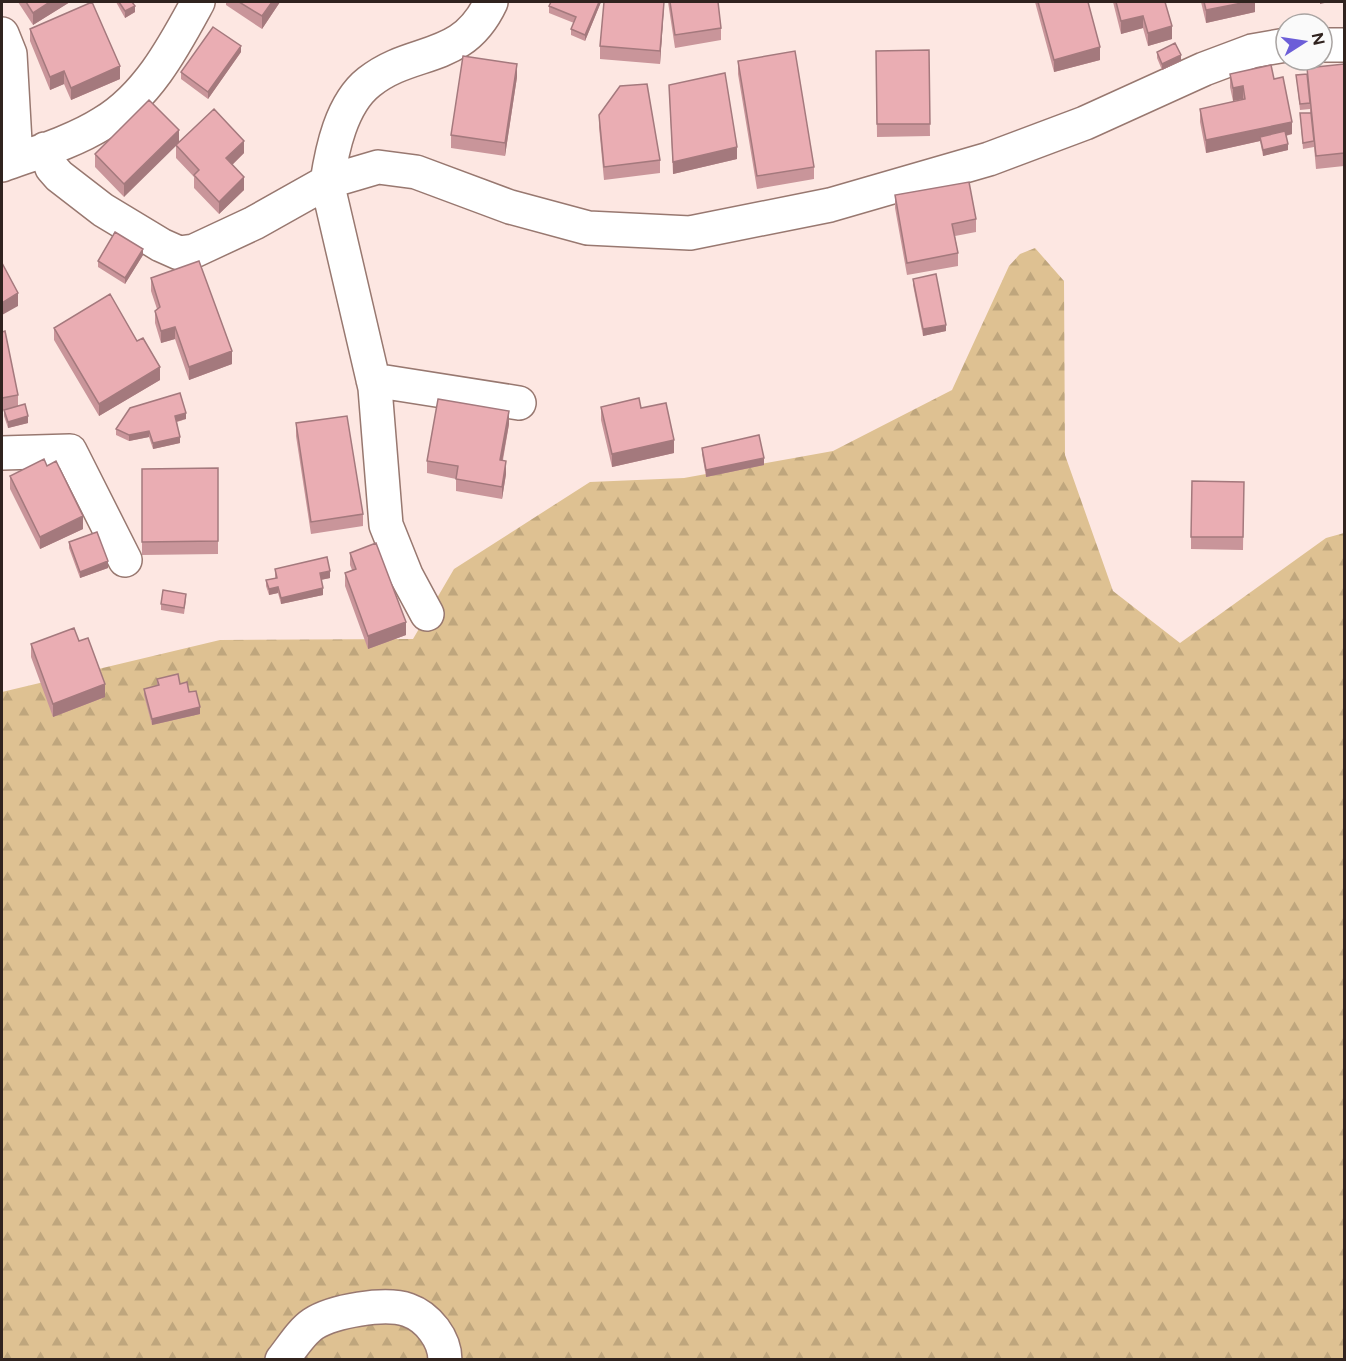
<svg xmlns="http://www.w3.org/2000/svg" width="1346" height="1361" font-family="Figtree,sans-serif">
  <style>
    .forest { fill: url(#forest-firs) }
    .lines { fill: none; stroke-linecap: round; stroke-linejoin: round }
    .minor-casing { stroke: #987870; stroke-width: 36 }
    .minor { stroke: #fff; stroke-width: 33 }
    .wall { fill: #c9959a }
    .shaded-wall { fill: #a4797d }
    .building { fill: #eaadb3; stroke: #a4797d; stroke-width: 1.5 }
  </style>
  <defs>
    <pattern id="forest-firs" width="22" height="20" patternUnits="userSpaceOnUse" patternTransform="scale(1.5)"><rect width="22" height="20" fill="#dec192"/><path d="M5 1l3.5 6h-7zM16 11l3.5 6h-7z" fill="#bfa67d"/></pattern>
  </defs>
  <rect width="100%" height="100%" fill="#fde7e2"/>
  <path class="forest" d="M 1035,248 L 1064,281 L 1065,455 L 1113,591 L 1180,643 L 1326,538 L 1344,533 L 1344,1359 L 2,1359 L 2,692 L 220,640 L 413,639 L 454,569 L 590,482 L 684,478 L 833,451 L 952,390 L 1009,266 L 1020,254 Z"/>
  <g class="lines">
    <defs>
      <path id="minor" d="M 2,34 L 10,54 L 16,160
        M 1322,45 L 1344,45
        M 45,149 L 52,168 L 59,176 L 103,210 L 161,245 L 179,253 L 194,251 L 254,223 L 327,182 L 378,167 L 416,172 L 510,207 L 588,228 L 690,233 L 830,205 L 989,159 L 1085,123 L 1204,69 L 1252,51 L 1286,45
        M 2,165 C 35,153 73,142 103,123 C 148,96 174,46 198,2
        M 373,380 L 519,403
        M 2,453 L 70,451 L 125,560
        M 427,614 L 406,575 L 386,525 L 375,388 L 327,182 C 332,150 341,104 369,82 C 413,47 462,64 491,2
        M 282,1360 C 291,1349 301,1332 313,1324 C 333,1311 385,1302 408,1310 C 428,1317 445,1339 445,1360"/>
    </defs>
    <use href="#minor" class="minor-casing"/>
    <use href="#minor" class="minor"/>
  </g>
  <path class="wall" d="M 18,2 L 70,2 L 33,25 Z
    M 116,2 L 132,2 L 135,12 L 125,18 Z
    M 226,2 L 280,2 L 262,29 L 226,5 Z
    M 551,2 L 601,2 L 585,41 L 571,35 L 571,29 L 574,23 L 549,13 L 549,6 Z
    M 664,2 L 660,64 L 600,59 L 600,46 Z
    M 668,2 L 718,2 L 721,28 L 721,40 L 675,48 Z
    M 1035,2 L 1088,2 L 1100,60 L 1054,72 Z
    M 1113,2 L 1165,2 L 1172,39 L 1148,46 L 1143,28 L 1121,34 Z
    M 1201,2 L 1255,2 L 1255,12 L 1206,23 Z
    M 30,29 L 120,79 L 71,100 L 64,84 L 50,90 L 30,41 Z
    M 929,50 L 930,136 L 877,137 L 876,51 Z
    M 241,52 L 208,99 L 181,79 L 181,72 Z
    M 1157,52 L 1181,61 L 1162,70 L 1157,58 Z
    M 738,61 L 814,167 L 814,179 L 757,189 L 738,74 Z
    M 1344,64 L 1344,166 L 1316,169 L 1314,147 L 1303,149 L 1300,113 L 1310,113 L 1310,109 L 1300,110 L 1296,75 L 1307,74 L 1307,68 Z
    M 1230,74 L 1274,79 L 1292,134 L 1286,136 L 1288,150 L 1263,156 L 1260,141 L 1206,153 L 1200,122 L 1200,109 L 1243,100 L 1243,99 L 1233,101 L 1230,87 Z
    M 517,77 L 505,156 L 451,148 L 451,135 Z
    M 669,85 L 737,159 L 673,174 Z
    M 149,100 L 124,197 L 95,167 L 95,154 Z
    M 599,115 L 660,160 L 660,173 L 604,180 L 599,127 Z
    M 176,145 L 244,153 L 232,165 L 244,190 L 219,214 L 194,188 L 194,177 L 176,158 Z
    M 895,195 L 976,219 L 976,232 L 955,236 L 958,253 L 958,266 L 907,275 L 895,208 Z
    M 143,255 L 125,284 L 98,267 L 98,261 Z
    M 151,278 L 232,364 L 189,380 L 175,339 L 161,343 L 155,323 L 155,311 L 157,309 L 151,291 Z
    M 913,279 L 946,331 L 923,336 L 913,285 Z
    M 54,328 L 137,341 L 160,380 L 99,416 L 54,340 Z
    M 2,332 L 18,395 L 18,406 L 28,423 L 8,428 L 4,416 L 4,410 L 2,411 Z
    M 601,407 L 641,408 L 674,453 L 612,467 L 601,420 Z
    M 186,419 L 177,422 L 180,443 L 153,449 L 149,437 L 129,441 L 116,435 L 116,429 Z
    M 296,423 L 363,514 L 363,526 L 311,534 L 296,436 Z
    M 509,424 L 503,460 L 506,474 L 502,499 L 456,491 L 456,479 L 427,473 L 427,461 Z
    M 702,448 L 764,465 L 706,477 L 702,454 Z
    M 218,468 L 218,554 L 142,555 L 142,469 Z
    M 10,476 L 83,529 L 40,549 L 10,489 Z
    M 1244,482 L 1243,550 L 1191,549 L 1191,537 Z
    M 69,542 L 108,568 L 80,578 L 69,548 Z
    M 350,553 L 406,635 L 368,649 L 345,586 L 345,573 L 352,570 L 350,565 Z
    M 275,569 L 330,578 L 321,580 L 323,595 L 281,604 L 278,593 L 269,595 L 266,586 L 266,580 L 275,578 Z
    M 186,600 L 184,614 L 161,610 L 161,604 Z
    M 79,641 L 105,697 L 53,717 L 31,657 L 31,644 Z
    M 157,679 L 180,684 L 189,692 L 200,714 L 152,725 L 144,695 L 144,689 L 157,686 Z"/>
  <path class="shaded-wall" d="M 50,2 L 70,2 L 33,25 L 33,13 Z
    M 272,2 L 280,2 L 262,29 L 262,16 Z
    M 599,2 L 601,2 L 585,41 L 585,35 Z
    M 664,2 L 664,7 L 660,64 L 660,51 Z
    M 1247,2 L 1255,2 L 1255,12 L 1206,23 L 1206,10 Z
    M 1320,2 L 1329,2 L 1320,4 Z
    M 135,6 L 135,12 L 125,18 L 125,11 Z
    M 1143,16 L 1143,28 L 1121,34 L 1121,21 Z
    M 1172,26 L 1172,39 L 1148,46 L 1148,33 Z
    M 241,46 L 241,52 L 208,99 L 208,92 Z
    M 1100,47 L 1100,60 L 1054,72 L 1054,60 Z
    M 1181,55 L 1181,61 L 1162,70 L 1162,64 Z
    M 517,64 L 517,77 L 505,156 L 505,143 Z
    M 120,66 L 120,79 L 71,100 L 71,88 Z
    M 64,71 L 64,84 L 50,90 L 50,77 Z
    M 1243,86 L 1243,99 L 1233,101 L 1233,88 Z
    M 1292,122 L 1292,134 L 1261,141 L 1260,137 L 1260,141 L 1206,153 L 1206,140 Z
    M 179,130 L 179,143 L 124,197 L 124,184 Z
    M 244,141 L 244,153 L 226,171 L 226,158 Z
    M 1288,144 L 1288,150 L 1263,156 L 1263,150 Z
    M 737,147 L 737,159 L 673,174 L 673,162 Z
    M 244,177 L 244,190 L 219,214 L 219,202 Z
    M 143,249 L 143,255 L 125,284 L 125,278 Z
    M 18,293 L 18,306 L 2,315 L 2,303 Z
    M 946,325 L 946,331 L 923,336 L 923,329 Z
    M 175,327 L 175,339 L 161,343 L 161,331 Z
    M 232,351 L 232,364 L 189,380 L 189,367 Z
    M 160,367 L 160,380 L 99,416 L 99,404 Z
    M 509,411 L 509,424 L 500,473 L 500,460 Z
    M 186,413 L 186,419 L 175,422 L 175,416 Z
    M 28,416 L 28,423 L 8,428 L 8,422 Z
    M 149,431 L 149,437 L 129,441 L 129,435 Z
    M 180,437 L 180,443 L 153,449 L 153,443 Z
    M 674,440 L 674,453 L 612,467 L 612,454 Z
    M 764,458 L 764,465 L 706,477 L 706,470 Z
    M 506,461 L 506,474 L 502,499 L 502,487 Z
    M 83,516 L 83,529 L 40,549 L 40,537 Z
    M 108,561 L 108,568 L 80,578 L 80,572 Z
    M 330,571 L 330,578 L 320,580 L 320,573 Z
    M 278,587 L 278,593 L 269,595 L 269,589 Z
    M 323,588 L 323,595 L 281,604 L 281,598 Z
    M 406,622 L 406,635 L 368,649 L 368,636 Z
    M 105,684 L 105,697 L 53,717 L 53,704 Z
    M 200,707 L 200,714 L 152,725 L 152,719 Z"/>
  <path class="building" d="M 26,2 L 50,2 L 33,13 Z
    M 92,2 L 120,66 L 71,88 L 64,71 L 50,77 L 30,29 Z
    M 119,2 L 132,2 L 135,6 L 125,11 Z
    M 239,2 L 272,2 L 262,16 Z
    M 551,2 L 599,2 L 585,35 L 571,29 L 576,17 L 549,6 Z
    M 604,2 L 664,2 L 660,51 L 600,46 Z
    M 670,2 L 718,2 L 721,28 L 675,35 Z
    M 1038,2 L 1088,2 L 1100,47 L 1054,60 Z
    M 1116,2 L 1165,2 L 1172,26 L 1148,33 L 1143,16 L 1121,21 Z
    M 1204,2 L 1247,2 L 1206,10 Z
    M 213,27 L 241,46 L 208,92 L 181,72 Z
    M 1175,43 L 1181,55 L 1162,64 L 1157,52 Z
    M 929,50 L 930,124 L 877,124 L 876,51 Z
    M 795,51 L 814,167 L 757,176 L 738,61 Z
    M 463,56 L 517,64 L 505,143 L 451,135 Z
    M 1344,64 L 1344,153 L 1316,156 L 1307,68 Z
    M 1271,65 L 1274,79 L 1283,77 L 1292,122 L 1206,140 L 1200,109 L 1245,99 L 1243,86 L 1233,88 L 1230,74 Z
    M 725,73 L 737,147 L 673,162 L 669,85 Z
    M 1307,74 L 1310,103 L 1300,104 L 1296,75 Z
    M 647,84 L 660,160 L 604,167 L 599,115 L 620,86 Z
    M 149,100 L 179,130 L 124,184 L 95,154 Z
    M 214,109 L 244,141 L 226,158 L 244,177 L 219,202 L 194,175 L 199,170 L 176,145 Z
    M 1300,113 L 1311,113 L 1314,141 L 1303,143 Z
    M 1285,131 L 1288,144 L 1263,150 L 1260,137 Z
    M 969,182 L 976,219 L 952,224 L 958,253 L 907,263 L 895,195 Z
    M 115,232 L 143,249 L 125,278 L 98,261 Z
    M 199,261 L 232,351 L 189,367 L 175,327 L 161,331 L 155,311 L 160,307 L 151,278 Z
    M 2,263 L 18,293 L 2,303 Z
    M 936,274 L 946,325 L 923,329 L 913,279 Z
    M 110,294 L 137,341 L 143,338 L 160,367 L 99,404 L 54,328 Z
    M 5,331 L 18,395 L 2,398 L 2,332 Z
    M 180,393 L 186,413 L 175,416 L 180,437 L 153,443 L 149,431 L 129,435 L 116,429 L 130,408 Z
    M 639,398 L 641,408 L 666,403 L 674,440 L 612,454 L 601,407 Z
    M 438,399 L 509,411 L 500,460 L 506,461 L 502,487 L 456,479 L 458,466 L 427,461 Z
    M 25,404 L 28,416 L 8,422 L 4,410 Z
    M 347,416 L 363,514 L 311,522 L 296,423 Z
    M 759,435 L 764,458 L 706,470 L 702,448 Z
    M 44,459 L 47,466 L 56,461 L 83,516 L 40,537 L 10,476 Z
    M 218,468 L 218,541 L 142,542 L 142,469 Z
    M 1192,481 L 1244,482 L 1243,537 L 1191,537 Z
    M 97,532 L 108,561 L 80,572 L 69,542 Z
    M 376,543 L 406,622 L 368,636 L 345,573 L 356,569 L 350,553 Z
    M 327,557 L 330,571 L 320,573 L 323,588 L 281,598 L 278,587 L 269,589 L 266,580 L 277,578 L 275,569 Z
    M 163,590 L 186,594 L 184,608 L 161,604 Z
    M 74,628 L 79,641 L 88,638 L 105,684 L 53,704 L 31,644 Z
    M 178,674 L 180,684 L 187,682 L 189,692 L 196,691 L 200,707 L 152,719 L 144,689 L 159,685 L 157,679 Z"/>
  <rect width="1346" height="1361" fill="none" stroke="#30231f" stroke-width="6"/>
  <g transform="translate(1304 42) rotate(78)"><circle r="28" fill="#fafafa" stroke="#a9a4a2" stroke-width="1.5"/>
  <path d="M0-4.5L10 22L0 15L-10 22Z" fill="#6c5ed8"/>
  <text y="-9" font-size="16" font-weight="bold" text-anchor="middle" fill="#30231f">N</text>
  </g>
</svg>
